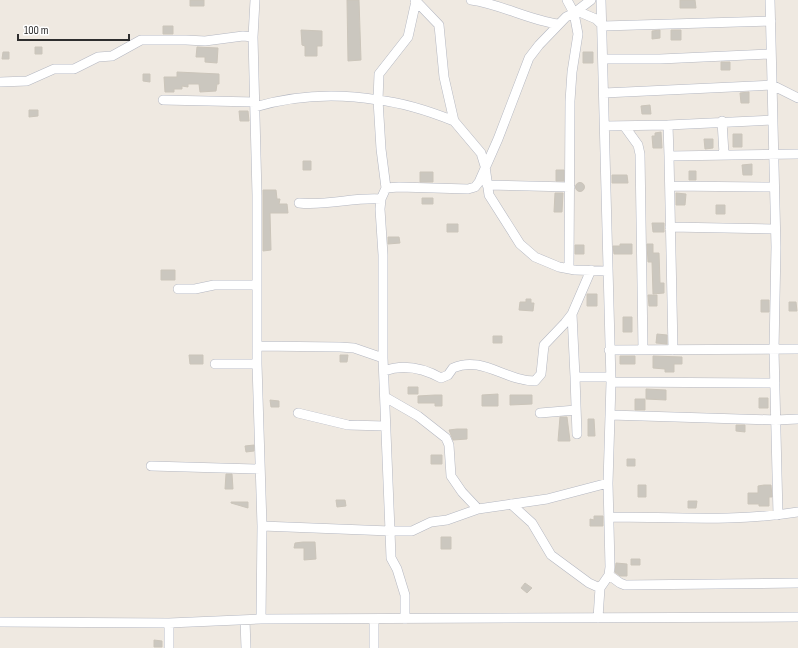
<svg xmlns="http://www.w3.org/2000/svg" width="798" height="648" font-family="'Sofia Sans Condensed',sans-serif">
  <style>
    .building { fill: #cbc7bf; stroke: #cbc5ba }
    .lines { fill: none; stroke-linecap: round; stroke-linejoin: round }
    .minor-casing { stroke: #b4b7c1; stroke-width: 10 }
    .minor { stroke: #fff; stroke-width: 9 }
  </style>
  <rect width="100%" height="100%" fill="#efe9e1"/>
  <path class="building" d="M 190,0 L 204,0 L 204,6 L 190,6 Z
    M 347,0 L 359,0 L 361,60 L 348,61 Z
    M 680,0 L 695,0 L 696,8 L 680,8 Z
    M 163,26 L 173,26 L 173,34 L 163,34 Z
    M 301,30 L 322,31 L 322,46 L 317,46 L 317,56 L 305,56 L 305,46 L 302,45 Z
    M 660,30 L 660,38 L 652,39 L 652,31 Z
    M 671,30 L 681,30 L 681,40 L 671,40 Z
    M 35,47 L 42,47 L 42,54 L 35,54 Z
    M 197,47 L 218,48 L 217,63 L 205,62 L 205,57 L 196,57 Z
    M 3,52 L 9,52 L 9,59 L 2,59 Z
    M 583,52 L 593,52 L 593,63 L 583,63 Z
    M 721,62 L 730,62 L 730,70 L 721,70 Z
    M 177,72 L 219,74 L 219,84 L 217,84 L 216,91 L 200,92 L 199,84 L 188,84 L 188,87 L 182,86 L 182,89 L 174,89 L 174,92 L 165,92 L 164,77 L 177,77 Z
    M 143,74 L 150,74 L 150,82 L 143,81 Z
    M 749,92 L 749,103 L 741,103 L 740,93 Z
    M 650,105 L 651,114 L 642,114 L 641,106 Z
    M 29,110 L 38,110 L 38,116 L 29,117 Z
    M 239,111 L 248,111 L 249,121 L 240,121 Z
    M 661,132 L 662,148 L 653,148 L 652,136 L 655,136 L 655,133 Z
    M 733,134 L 742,134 L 742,147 L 733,147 Z
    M 704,139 L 713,139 L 713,148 L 705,149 Z
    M 303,161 L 311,161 L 311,170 L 303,170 Z
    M 752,164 L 752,175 L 743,175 L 742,165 Z
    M 556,170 L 564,170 L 564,181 L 556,181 Z
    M 689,171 L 696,171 L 696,180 L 689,180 Z
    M 420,172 L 433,172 L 433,182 L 420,182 Z
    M 612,175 L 627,175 L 628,183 L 612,183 Z
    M575.5 187a4.5 4.5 0 1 1 9 0a4.5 4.5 0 1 1-9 0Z
    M 263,190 L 276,190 L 277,199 L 280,199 L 279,204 L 287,204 L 288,213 L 270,213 L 271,250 L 263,251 Z
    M 555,193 L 563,193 L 562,212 L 554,212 Z
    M 676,193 L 686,194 L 685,205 L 676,205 Z
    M 422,198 L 433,198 L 433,204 L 422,204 Z
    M 716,205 L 725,205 L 725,214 L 716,214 Z
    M 652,223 L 664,223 L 664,232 L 653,232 Z
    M 447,224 L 458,224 L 458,232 L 447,232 Z
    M 388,237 L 399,237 L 400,243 L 388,244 Z
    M 620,244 L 632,244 L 632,254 L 614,254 L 613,246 L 620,246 Z
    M 647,244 L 653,244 L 653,253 L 659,253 L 660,283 L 664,283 L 664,293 L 653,294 L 652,262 L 648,262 Z
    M 575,245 L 584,245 L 584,254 L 575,254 Z
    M 161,270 L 175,270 L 175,280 L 161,280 Z
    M 587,294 L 597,294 L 597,306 L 587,306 Z
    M 648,295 L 657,295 L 657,306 L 649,306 Z
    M 526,299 L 531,299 L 531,303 L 534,303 L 533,311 L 519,310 L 520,302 L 526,302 Z
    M 761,300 L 769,300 L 769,312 L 761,312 Z
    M 789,302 L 796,302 L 797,311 L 789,311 Z
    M 623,317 L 632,317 L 632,332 L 623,332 Z
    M 657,334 L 667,335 L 667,344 L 656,343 Z
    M 493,336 L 502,336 L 502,343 L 493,343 Z
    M 189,355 L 203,355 L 203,364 L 190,364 Z
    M 340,355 L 348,355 L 347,362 L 340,362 Z
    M 620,356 L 635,356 L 635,364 L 620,364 Z
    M 653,356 L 682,357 L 682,364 L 674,364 L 674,372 L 665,372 L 665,369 L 653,368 Z
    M 408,387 L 418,387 L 418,394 L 408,394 Z
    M 646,389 L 666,390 L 666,400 L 646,399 Z
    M 498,394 L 498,406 L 482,406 L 482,395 Z
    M 435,395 L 442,395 L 442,406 L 435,406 L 435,403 L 418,403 L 418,396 Z
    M 510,395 L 532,395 L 532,404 L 510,405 Z
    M 759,398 L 768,398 L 768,408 L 759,408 Z
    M 635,399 L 645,399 L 645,410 L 635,410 Z
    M 270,400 L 279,401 L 279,407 L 271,407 Z
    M 560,417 L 567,417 L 570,441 L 558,441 Z
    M 588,419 L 594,419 L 595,436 L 588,436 Z
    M 736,425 L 745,425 L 745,432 L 736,431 Z
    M 457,429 L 467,429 L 467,439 L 453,440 L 449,430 Z
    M 254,445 L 254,451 L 246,452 L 245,446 Z
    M 431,455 L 442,455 L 442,464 L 431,464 Z
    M 627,459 L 635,459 L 635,466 L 627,466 Z
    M 226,474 L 232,474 L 233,489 L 225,489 Z
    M 638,485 L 646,485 L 646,497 L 638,497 Z
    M 764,485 L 771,485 L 772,497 L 769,497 L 769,506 L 759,506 L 759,504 L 748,504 L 748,493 L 758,493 L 758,486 Z
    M 336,500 L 345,500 L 346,506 L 337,507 Z
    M 688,501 L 697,501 L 696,508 L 688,508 Z
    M 231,502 L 248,502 L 248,508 L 231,503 Z
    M 594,516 L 603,516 L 603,526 L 590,526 L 590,519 L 594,520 Z
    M 441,537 L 451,537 L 451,549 L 441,549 Z
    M 303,542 L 315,542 L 316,559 L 304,560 L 304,548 L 294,548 L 295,543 Z
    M 631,559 L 640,559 L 640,565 L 631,565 Z
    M 616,563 L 627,564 L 627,576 L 620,576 L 615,572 Z
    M 525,583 L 532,588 L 527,593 L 521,588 Z
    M 154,640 L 162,641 L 162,647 L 154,647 Z"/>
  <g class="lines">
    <defs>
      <path id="minor" d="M 255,0 L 253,37 L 257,195 L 257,364 L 262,526 L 261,619
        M 415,0 L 439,25 L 444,77 L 454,121 L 481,153 L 485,166 L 489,195 L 520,244 L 535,257 L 559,267 L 575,270 L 607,271
        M 471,0 C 501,4 528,20 558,24
        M 567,0 L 574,13 L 578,34 L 572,72 L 570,101 L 569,269
        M 770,0 L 776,247 L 774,350 L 778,515
        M 416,1 L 408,37 L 379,74 L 378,100 C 405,103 429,111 454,121
        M 577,11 L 596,19 L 603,26 L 771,21
        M 604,59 L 660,59 L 770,54
        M 0,82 L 27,81 L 54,69 L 74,69 L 98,57 L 112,56 L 141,40 L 186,40 L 205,41 L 243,36 L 253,37
        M 604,93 L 772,85 L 798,98
        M 163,100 L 255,102
        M 255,107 C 296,95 336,93 378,100 L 381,149 L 386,188 L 381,199 L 380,209 L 383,255 L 383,358 L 390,531 L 262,526
        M 773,120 L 668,125 L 669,156 L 798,154
        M 722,121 L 724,154
        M 605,126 L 668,125
        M 625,127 L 638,145 L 640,154 L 643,349
        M 669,156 L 673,350
        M 487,185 L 570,187
        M 670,186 L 774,187
        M 386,188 L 399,187 L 468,189 L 475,187 L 479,182 L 498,139 L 529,58 L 539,45 L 566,17 L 574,13 L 591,0
        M 299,203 C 327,206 354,197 381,199
        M 670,227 L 774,229
        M 178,289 L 195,289 L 214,285 L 257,285
        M 572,314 L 575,377
        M 257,346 L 340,347 L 354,348 L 383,358
        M 609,350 L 798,349
        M 215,364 L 257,364
        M 384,371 C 403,364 423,368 441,378 L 448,375 L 453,368 C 482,355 505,381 535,381 L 541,374 L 544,345 L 565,323 L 572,314 L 591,270
        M 611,382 L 775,383
        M 385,397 L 418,416 L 446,438 L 449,445 L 451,476 L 462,492 L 478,509
        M 298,413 L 348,425 L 385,426
        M 540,413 L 576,410
        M 610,415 L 776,420 L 798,419
        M 577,434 L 575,377 L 610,377
        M 151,466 L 260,469
        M 511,504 L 532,523 L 551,555 L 589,583 L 600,588
        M 610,517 C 672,517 737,522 798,512
        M 609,575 L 620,583 L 625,585 L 798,583
        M 598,618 L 600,588 L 609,575 L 610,567 L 608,483 L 611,382 L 601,0
        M 374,619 L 374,648
        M 405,619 L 405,595 L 397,569 L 391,558 L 390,531 L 412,531 L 431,522 L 447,520 L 478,509 L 547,499 L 608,483
        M 245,620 L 246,648
        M 0,622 L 169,623 L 261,619 L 798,617
        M 169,623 L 169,648"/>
    </defs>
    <use href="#minor" class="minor-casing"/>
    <use href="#minor" class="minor"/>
  </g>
  <path d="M18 34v6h111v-6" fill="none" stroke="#2e2e2e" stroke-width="2"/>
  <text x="24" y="34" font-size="12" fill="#2e2e2e" stroke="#ffffff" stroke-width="3" paint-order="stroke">100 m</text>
</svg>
